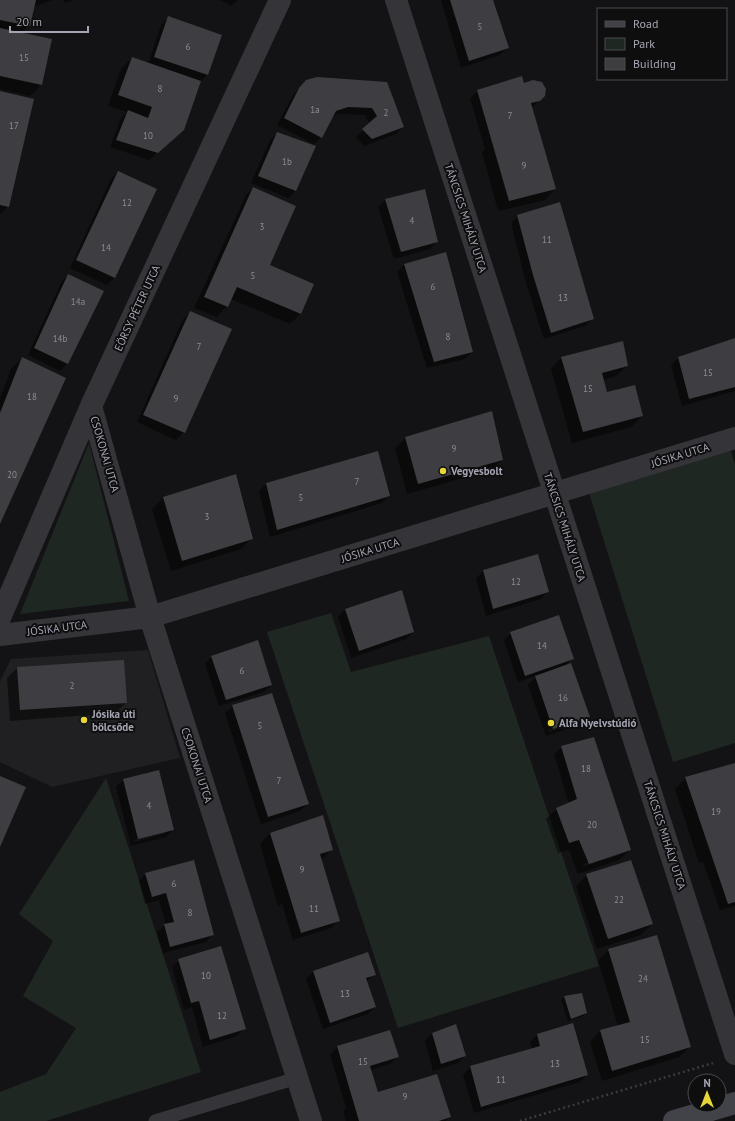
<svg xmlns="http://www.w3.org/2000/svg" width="735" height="1121" font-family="'PT Sans',sans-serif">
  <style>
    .built { fill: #201f21 }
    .green { fill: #1f2722 }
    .shadow { fill: #0007; fill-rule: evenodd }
    .building { fill: #3e3d41 }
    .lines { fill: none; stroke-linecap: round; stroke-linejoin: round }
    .path { stroke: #3a3b40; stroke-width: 2.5; stroke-dasharray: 2 3; stroke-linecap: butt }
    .lane { stroke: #353439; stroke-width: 13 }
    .street { stroke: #353439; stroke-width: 22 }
    .secondary { stroke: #424249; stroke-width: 22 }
    .poi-dot { fill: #e6d639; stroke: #0e0e0f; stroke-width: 1.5 }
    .labels { text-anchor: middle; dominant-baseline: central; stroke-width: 4; stroke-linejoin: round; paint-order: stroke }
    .number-label { font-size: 9px; fill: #8b8c97 }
    .street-label { font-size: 11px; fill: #a5a6b4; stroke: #0e0e0f }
    .poi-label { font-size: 11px; font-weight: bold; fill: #a5a6b4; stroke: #0e0e0f; text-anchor: start }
  </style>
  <rect width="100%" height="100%" fill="#131315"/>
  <path class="built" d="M 148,650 L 180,758 L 52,787 L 0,762 L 0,681 L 11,659 Z"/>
  <path class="green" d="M 89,443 L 129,601 L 20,614 Z
    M 729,445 L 735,464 L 735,743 L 673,762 L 588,490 Z
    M 331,613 L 351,672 L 489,636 L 599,966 L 398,1028 L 267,632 Z
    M 106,778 L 201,1072 L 46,1121 L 0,1121 L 0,1092 L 46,1074 L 76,1028 L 23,996 L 53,941 L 19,914 Z"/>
  <path class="shadow" d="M 0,0 L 52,0 L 34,7 L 29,25 L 21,34 L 51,39 L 41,85 L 30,96 L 0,89 Z
    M 63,0 L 74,0 L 65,3 Z
    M 220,0 L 238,0 L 231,6 Z
    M 441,0 L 492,0 L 508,47 L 500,55 L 461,68 Z
    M 168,18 L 207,75 L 200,82 L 172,140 L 149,160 L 110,147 L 121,118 L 127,112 L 108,106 L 121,69 L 132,58 L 148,64 L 161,25 Z
    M 386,83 L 403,127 L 396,134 L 364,146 L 356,137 L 370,124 L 365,115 L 340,114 L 332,116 L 321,137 L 314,144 L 277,125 L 292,97 L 299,88 Z
    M 523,85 L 544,95 L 532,108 L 555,189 L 545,200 L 498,211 L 482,152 L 485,149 L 470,98 L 478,91 Z
    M 0,92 L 8,206 L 1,214 L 0,213 Z
    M 278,133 L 295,191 L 288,198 L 251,183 L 270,140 Z
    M 118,172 L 114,278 L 107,285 L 70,268 L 111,179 Z
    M 253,188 L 269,266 L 301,313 L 290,324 L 231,299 L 227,306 L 217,317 L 194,308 L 246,195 Z
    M 424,190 L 437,241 L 430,249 L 394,259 L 378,207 L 385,200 Z
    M 518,216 L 592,319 L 585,326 L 544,339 L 526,283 L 511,223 Z
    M 445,253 L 472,352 L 465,359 L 427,368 L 397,272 L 404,265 Z
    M 68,275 L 67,364 L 60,371 L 28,355 L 61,283 Z
    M 190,312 L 184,432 L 176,440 L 137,422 L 183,319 Z
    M 735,340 L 735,391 L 682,406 L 671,365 L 678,358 Z
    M 622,342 L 627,366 L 616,376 L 603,380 L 606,393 L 642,416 L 631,427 L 572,443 L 551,369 L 561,358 Z
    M 22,358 L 0,521 L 0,398 L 11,369 Z
    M 406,438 L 502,460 L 491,470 L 407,494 L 395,448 Z
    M 378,452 L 389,496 L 382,503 L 270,537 L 259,491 L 266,484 Z
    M 235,476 L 252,538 L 241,549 L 171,571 L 152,509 L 163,498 Z
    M 484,571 L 548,591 L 541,599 L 486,616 L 476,578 Z
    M 401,592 L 413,632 L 406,639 L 351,658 L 338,617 L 345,609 Z
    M 511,633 L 573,658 L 564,667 L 589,717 L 582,724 L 546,736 L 528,685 L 538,675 L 518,682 L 504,640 ZM 582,719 L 582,721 L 549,732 L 548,730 Z
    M 212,656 L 271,685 L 264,692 L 219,706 L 205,664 Z
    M 17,668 L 126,703 L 115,713 L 10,721 L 7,678 Z
    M 233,706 L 308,804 L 300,811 L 261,824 L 225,713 Z
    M 562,747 L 630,850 L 619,860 L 578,874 L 569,850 L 558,853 L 546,819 L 557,809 L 569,804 L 554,754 ZM 619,853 L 619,855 L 584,866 L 584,864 Z
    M 735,764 L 735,906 L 720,910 L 703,862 L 699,863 L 675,789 L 686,778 Z
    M 123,780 L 173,830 L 166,837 L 131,846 L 116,787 ZM 166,831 L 166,833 L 134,842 L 133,840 Z
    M 270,833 L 331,850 L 321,860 L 338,920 L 331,928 L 293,940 L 282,904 L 278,906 L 260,844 Z
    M 146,874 L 213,934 L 206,942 L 163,953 L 157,932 L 166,925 L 159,900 L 145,904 L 139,881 Z
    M 587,875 L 652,924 L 641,935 L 597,949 L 576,886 Z
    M 656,936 L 690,1047 L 679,1057 L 602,1081 L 590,1042 L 600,1031 L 618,1026 L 598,961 L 608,950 Z
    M 368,953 L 375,974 L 366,982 L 375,1007 L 368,1014 L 323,1029 L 306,979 L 313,972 Z
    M 179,960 L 244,1029 L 237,1036 L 203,1047 L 192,1007 L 184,1010 L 172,967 Z
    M 565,997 L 586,1012 L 583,1016 L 568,1021 L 561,1000 Z
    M 572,1025 L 587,1075 L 580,1082 L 474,1113 L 463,1075 L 470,1067 L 532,1049 L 530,1042 L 537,1035 Z
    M 390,1032 L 398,1057 L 390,1064 L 370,1070 L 377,1092 L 449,1117 L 446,1121 L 346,1121 L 343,1111 L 346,1108 L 330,1055 L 337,1047 Z
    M 432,1034 L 465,1056 L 458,1063 L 433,1071 L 425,1041 Z"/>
  <path class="building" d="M 0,0 L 36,0 L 30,26 L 0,20 Z
    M 450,0 L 493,0 L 509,48 L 469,61 Z
    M 168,16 L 222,35 L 208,75 L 154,57 Z
    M 0,28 L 52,39 L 42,85 L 0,76 Z
    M 132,57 L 201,81 L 184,130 L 158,153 L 116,140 L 128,110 L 148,118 L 152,107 L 118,95 Z
    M 522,76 L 524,83 L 533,80 L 542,82 L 546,89 L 545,96 L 540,101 L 531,103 L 556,189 L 509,201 L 477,90 Z
    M 317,77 L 387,82 L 404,127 L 372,139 L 362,129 L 377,116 L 372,108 L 348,107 L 336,111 L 322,138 L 284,118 L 299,88 L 306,80 Z
    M 0,91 L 34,99 L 9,207 L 0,205 Z
    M 277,132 L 316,146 L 296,191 L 258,176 Z
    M 118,171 L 157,189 L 115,278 L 76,260 Z
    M 253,187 L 296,206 L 270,265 L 314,284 L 301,314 L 237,287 L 228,307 L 204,297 Z
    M 425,189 L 438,242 L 401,252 L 385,199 Z
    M 560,202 L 594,319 L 551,333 L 533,275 L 517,215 Z
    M 446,252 L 473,352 L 434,362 L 404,264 Z
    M 68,274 L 104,291 L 68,364 L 34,348 Z
    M 190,311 L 232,329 L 185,433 L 143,415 Z
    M 735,338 L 735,387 L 689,399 L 678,357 Z
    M 623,341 L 628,366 L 602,373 L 607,392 L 635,385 L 643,416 L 583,432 L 561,357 Z
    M 22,357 L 66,378 L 0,524 L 0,413 Z
    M 492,411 L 503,460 L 418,484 L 405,437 Z
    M 378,451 L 390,496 L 277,530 L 266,483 Z
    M 236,474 L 253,539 L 182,561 L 163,497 Z
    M 538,554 L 549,592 L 493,609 L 483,570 Z
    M 402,590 L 414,632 L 359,651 L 345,609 Z
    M 559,615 L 574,659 L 525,676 L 510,632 Z
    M 258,640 L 272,685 L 226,700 L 211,656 Z
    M 124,660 L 127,703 L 20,710 L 17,667 Z
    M 571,663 L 590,717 L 553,729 L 535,676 Z
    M 272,693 L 309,804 L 268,817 L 232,705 Z
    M 594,737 L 631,850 L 589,864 L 579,840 L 569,843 L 556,808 L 577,799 L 561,746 Z
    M 735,763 L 735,902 L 728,904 L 685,777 Z
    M 159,770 L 174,830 L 138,839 L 123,779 Z
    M 0,776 L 26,787 L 0,847 Z
    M 323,815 L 333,850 L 320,854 L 340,921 L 301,933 L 270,833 Z
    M 194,860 L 214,935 L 170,947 L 164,924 L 174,922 L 166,893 L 152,897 L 145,873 Z
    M 631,860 L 653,924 L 608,939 L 586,874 Z
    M 657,935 L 691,1047 L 612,1071 L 600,1030 L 630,1022 L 608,949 Z
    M 221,946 L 246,1029 L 210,1040 L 199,1001 L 191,1003 L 178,959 Z
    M 368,952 L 376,975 L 366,978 L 376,1007 L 330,1023 L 313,971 Z
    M 582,993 L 587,1013 L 571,1019 L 564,996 Z
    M 573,1023 L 588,1075 L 481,1107 L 470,1066 L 540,1046 L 537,1034 Z
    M 456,1024 L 466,1056 L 441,1064 L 432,1033 Z
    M 390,1030 L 399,1057 L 370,1066 L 378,1092 L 437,1074 L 451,1117 L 439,1121 L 359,1121 L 337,1046 Z"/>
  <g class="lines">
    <path class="path" d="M 520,1121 L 713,1063"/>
    <path class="lane" d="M 155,1121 L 297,1078"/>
    <path class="street" d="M 396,0 L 735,1054
      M 91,406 L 150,617 L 311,1121
      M 0,618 L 91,406 L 280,0
      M 0,635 L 150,617 L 735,438"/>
    <path class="secondary" d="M 674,1121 L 735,1103"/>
  </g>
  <g class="poi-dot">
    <circle cx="443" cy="471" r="4"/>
    <circle cx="84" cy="720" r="4"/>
    <circle cx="551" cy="723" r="4"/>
  </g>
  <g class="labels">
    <g class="number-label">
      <text x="480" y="26">5</text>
      <text x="188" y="46">6</text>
      <text x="24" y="57">15</text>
      <text x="160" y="88">8</text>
      <text x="315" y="109">1a</text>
      <text x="386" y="112">2</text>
      <text x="510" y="115">7</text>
      <text x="14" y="125">17</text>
      <text x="148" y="135">10</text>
      <text x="287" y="161">1b</text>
      <text x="524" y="165">9</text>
      <text x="127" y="202">12</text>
      <text x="412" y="220">4</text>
      <text x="262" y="226">3</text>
      <text x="547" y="239">11</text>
      <text x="106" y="247">14</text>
      <text x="253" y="275">5</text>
      <text x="433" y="286">6</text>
      <text x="563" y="297">13</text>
      <text x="78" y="301">14a</text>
      <text x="448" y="336">8</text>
      <text x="60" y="338">14b</text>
      <text x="199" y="346">7</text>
      <text x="708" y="372">15</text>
      <text x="588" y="388">15</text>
      <text x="32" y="396">18</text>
      <text x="176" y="398">9</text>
      <text x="454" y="448">9</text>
      <text x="12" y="474">20</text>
      <text x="357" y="481">7</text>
      <text x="301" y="497">5</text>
      <text x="207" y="516">3</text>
      <text x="516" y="581">12</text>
      <text x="542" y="645">14</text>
      <text x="242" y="670">6</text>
      <text x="72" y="685">2</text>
      <text x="563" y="697">16</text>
      <text x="260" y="725">5</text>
      <text x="586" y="768">18</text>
      <text x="279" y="780">7</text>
      <text x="149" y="805">4</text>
      <text x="716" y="811">19</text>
      <text x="592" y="824">20</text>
      <text x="302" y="869">9</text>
      <text x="174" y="883">6</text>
      <text x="619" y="899">22</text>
      <text x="314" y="908">11</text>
      <text x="190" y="912">8</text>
      <text x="206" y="975">10</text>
      <text x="643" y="978">24</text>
      <text x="345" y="993">13</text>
      <text x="222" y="1015">12</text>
      <text x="645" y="1039">15</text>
      <text x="363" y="1061">15</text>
      <text x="555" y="1063">13</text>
      <text x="501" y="1079">11</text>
      <text x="405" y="1096">9</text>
    </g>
    <g class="street-label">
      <text transform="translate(466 218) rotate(72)">TÁNCSICS MIHÁLY UTCA</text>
      <text transform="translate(137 308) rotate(-65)">EÖRSY PÉTER UTCA</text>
      <text transform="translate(105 454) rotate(74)">CSOKONAI UTCA</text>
      <text transform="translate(680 455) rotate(-17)">JÓSIKA UTCA</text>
      <text transform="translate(565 527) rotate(72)">TÁNCSICS MIHÁLY UTCA</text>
      <text transform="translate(370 550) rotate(-17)">JÓSIKA UTCA</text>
      <text transform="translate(57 628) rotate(-7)">JÓSIKA UTCA</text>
      <text transform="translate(197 765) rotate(72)">CSOKONAI UTCA</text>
      <text transform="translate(665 835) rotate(72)">TÁNCSICS MIHÁLY UTCA</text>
    </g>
    <g class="poi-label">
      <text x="451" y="471">Vegyesbolt</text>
      <text x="92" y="714">Jósika úti<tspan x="92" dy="13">bölcsőde</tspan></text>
      <text x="559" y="723">Alfa Nyelvstúdió</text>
    </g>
  </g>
  <rect x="597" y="8" width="130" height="72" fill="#0e0e0f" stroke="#4a4b51"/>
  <rect x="605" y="21" width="20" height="6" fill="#424249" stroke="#4a4b51"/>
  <text x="633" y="28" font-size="12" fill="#a5a6b4">Road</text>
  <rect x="605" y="38" width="20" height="12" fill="#1f2722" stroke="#4a4b51"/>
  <text x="633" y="48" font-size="12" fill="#a5a6b4">Park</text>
  <rect x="605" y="58" width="20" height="12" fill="#3e3d41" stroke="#4a4b51"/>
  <text x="633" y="68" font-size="12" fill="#a5a6b4">Building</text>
  <g transform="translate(707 1093)"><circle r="19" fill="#0e0e0f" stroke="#4a4b51"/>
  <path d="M0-3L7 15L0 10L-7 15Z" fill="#e6d639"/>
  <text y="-6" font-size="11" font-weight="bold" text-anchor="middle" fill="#a5a6b4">N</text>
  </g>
  <path d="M10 26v6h78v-6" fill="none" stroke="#a5a6b4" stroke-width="2"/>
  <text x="16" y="26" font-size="12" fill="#a5a6b4" stroke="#0e0e0f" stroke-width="3" paint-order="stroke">20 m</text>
</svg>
